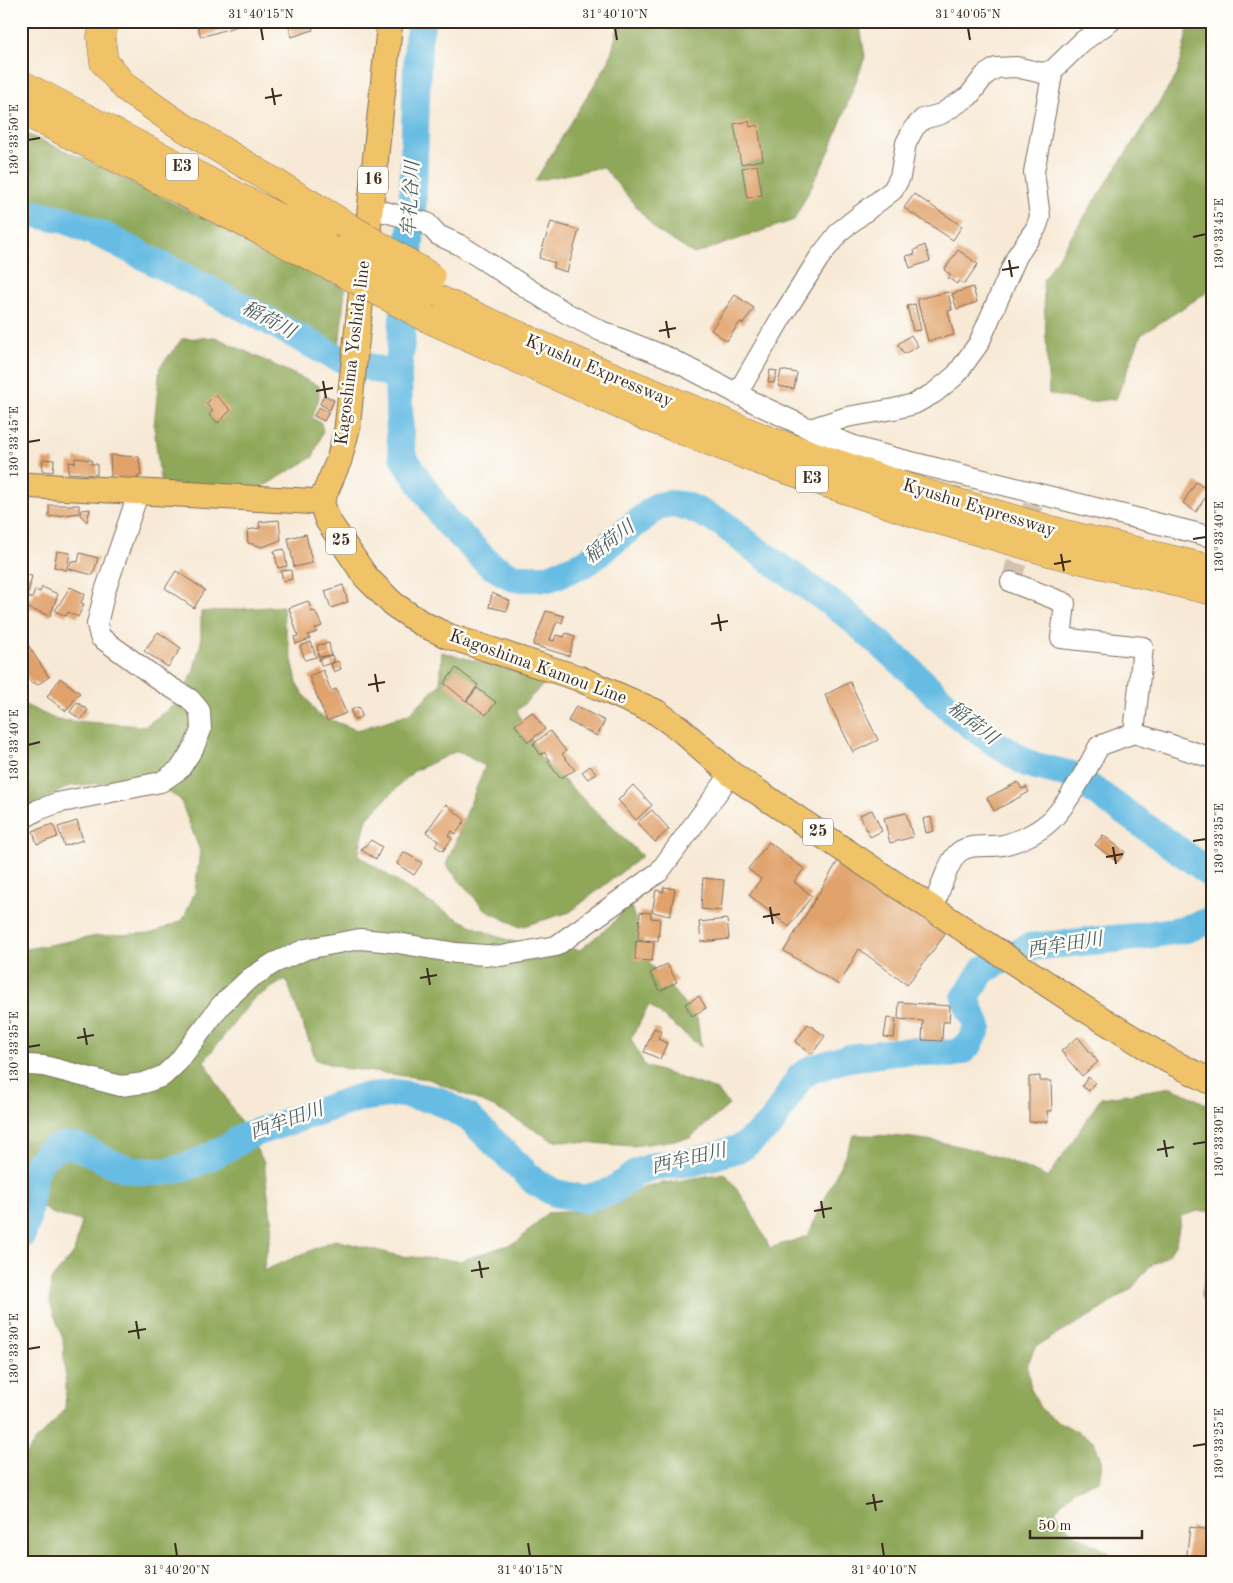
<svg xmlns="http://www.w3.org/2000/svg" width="1233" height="1583" font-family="'Old Standard TT','Noto Serif JP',serif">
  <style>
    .forest { fill: #8ea759; stroke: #64683c }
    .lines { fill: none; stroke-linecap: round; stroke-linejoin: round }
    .river { stroke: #66bce3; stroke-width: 28 }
    .building { fill: #e0a16a }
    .minor-tunnel { stroke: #d1c3b0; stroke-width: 20; stroke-dasharray: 20 10; stroke-linecap: butt }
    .minor-casing { stroke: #7d6d5e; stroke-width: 22 }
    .major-casing { stroke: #7d6d5e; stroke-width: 27 }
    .highway-casing { stroke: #7d6d5e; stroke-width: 29 }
    .minor { stroke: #fff; stroke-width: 20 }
    .major { stroke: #f1c369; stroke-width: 25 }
    .highway { stroke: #f1c369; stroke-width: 28 }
    .highway-bridge-casing { stroke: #7d6d5e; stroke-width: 29; stroke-linecap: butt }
    .highway-bridge { stroke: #f1c369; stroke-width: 28 }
    .ticks { fill: none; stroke: #3b2a1e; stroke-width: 2 }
    .labels { text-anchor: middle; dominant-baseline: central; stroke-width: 5; stroke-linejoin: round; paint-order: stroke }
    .shield { fill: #fdfcf7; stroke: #75695f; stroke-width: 1 }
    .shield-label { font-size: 16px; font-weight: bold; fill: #3b2a1e }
    .street-label { font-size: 18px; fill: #3b2a1e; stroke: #fdfcf7 }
    .water-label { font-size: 19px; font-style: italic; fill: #4a5d63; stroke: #fdfcf7 }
    .neatline { fill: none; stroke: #3b2a1e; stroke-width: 2 }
    .ticks-label { font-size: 12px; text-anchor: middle; fill: #3b2a1e }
  </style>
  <rect width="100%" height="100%" fill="#fdfcf7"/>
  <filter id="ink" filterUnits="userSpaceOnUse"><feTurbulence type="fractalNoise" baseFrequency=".02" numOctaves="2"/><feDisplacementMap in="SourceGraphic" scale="10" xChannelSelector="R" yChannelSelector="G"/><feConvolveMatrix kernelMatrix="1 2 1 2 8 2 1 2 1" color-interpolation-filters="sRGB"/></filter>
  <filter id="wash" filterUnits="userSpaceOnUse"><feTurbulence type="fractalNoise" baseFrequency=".0096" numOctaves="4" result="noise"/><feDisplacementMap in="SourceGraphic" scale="20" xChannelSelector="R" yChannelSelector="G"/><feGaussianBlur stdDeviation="1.12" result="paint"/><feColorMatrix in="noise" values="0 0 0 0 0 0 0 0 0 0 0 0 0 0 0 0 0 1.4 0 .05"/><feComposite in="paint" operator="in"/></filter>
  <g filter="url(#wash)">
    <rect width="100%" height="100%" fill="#f7e9d5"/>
    <path class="forest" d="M 620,21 L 859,21 L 865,57 L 830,150 L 794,220 L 694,254 L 656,230 L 603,167 L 535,181 L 609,61 Z
      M 1190,21 L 1212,21 L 1212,289 L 1141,335 L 1116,399 L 1088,402 L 1049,394 L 1043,280 L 1177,75 Z
      M 21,132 L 85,159 L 345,289 L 339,348 C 318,344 298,326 279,316 C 236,294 192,274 149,252 C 107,231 70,206 21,205 Z
      M 215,337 L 319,386 L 319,398 L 312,418 L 321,423 L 323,431 L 313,457 L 259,489 L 166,484 L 160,479 L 154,426 L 160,367 L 182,339 Z
      M 283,606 L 284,624 L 298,686 L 318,715 L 357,730 L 409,714 L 440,684 L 442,652 L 548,680 L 517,711 L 541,758 L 642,856 L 570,912 L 520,927 L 485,910 L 446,865 L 485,766 L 457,751 L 414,771 L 367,818 L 358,855 C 406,887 455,924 511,941 C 532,947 558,947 580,950 L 613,923 L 629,901 L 650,964 L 697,1018 L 701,1047 L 649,1005 L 631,1039 L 645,1066 L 717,1090 L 729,1105 L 690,1138 L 633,1146 L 552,1140 L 496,1108 L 429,1079 L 343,1068 L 316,1060 L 286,979 L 253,999 L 204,1061 L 264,1162 L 272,1226 L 263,1271 L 335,1240 L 400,1256 L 460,1261 L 517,1242 L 547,1213 L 600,1210 L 647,1186 L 725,1173 L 747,1204 L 770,1248 L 808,1236 L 854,1135 C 926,1135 983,1147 1048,1178 L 1101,1098 L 1172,1087 L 1212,1107 L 1212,1211 L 1198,1211 L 1181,1216 L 1176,1243 L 1167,1256 L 1149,1267 L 1133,1287 L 1100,1310 L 1035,1347 L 1027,1366 L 1031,1389 L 1040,1408 L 1054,1419 L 1094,1441 L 1102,1463 L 1099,1481 L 1073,1490 L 1055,1511 L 1069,1530 L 1125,1562 L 21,1562 L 21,1464 L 31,1446 L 65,1410 L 66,1387 L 63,1339 L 50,1303 L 51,1280 L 74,1253 L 82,1221 L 53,1214 L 21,1192 L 21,1076 L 49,1077 L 124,1097 L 121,1081 L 21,1061 L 21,950 L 97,936 L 153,933 L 183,920 L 195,892 L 200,851 L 180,799 L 141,776 L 102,783 L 69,786 L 21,813 L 21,703 L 57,720 L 145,726 L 176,704 L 193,673 L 201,642 L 201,612 Z
      M 1212,1269 L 1212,1322 L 1211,1322 L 1201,1295 L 1207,1271 Z"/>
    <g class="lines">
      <path class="river" d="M 422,21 L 418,40 L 412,219 L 398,376 L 400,436 L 403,457 L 445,520 L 489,564 L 514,578 L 549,578 L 586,563 L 658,506 L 670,504 L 687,506 L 722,523 L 752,547 L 845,613 L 909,669 L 955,713 L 998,745 L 1028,764 L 1072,775 L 1201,866 L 1212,876
        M 21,211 L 66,220 L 106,237 L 254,313 L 333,356 L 398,376
        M 21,1236 C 32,1217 27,1181 39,1162 C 41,1159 45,1156 47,1154 C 71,1133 93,1157 116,1165 C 127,1169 143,1172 154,1172 C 185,1172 213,1156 239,1141 L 240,1138 L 358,1098 L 396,1093 L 437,1100 L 469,1118 L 534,1181 L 555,1193 L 584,1199 L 612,1191 L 638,1172 L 654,1166 L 693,1162 L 741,1148 L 771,1124 L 800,1077 L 812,1069 L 848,1058 L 895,1052 L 911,1051 L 951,1054 L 962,1051 L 970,1043 L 978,1027 L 965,998 L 983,970 L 1029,947 L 1134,937 L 1186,929 L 1212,920"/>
    </g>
    <g id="blocks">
      <path class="building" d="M 196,21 L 251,21 L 251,22 L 201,37 Z
        M 287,21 L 310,21 L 313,30 L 292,37 Z
        M 749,121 L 750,127 L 758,125 L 763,160 L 741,164 L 734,124 Z
        M 757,165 L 762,195 L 747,198 L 742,168 Z
        M 914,194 L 962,226 L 953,240 L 904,208 Z
        M 551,222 L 579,230 L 567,272 L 553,268 L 555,263 L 539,258 Z
        M 925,245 L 930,261 L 910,268 L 906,256 L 915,254 L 914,250 Z
        M 958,250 L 978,264 L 964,284 L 959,281 L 957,284 L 948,278 L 951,275 L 944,270 Z
        M 973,287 L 977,302 L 957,309 L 952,294 Z
        M 948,292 L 952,310 L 948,311 L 954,335 L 928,341 L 917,299 Z
        M 735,295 L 754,308 L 743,324 L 740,322 L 727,341 L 711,330 Z
        M 915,304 L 921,330 L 913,331 L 907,306 Z
        M 911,335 L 918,346 L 904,354 L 898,344 Z
        M 770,370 L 777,371 L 774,383 L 768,382 Z
        M 781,370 L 797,373 L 794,389 L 778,386 Z
        M 215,395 L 231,410 L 218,423 L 209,415 L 213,411 L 206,404 Z
        M 324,395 L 334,400 L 330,410 L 320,404 Z
        M 319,407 L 329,412 L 324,421 L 314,416 Z
        M 110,455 L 139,457 L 141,476 L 138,476 L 137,480 L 111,478 Z
        M 75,458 L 92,460 L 91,464 L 97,464 L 97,475 L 68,473 L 69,462 L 75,463 Z
        M 43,459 L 54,460 L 53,472 L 42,471 Z
        M 1196,482 L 1209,491 L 1196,512 L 1183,503 Z
        M 49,505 L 79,505 L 79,513 L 49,517 Z
        M 90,509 L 87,522 L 80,515 L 81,510 Z
        M 279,520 L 281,540 L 263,547 L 248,543 L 247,530 L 260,528 L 259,522 Z
        M 306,534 L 312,563 L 294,567 L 288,538 Z
        M 284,549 L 287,566 L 278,568 L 274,551 Z
        M 57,551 L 70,553 L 67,570 L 54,567 Z
        M 80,553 L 98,558 L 93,575 L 69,569 L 71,561 L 78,562 Z
        M 291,570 L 292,579 L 283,581 L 281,571 Z
        M 176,571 L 205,590 L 194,608 L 165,588 Z
        M 24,574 L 32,576 L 28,593 L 21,592 Z
        M 343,585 L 348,602 L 331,608 L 325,591 Z
        M 42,587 L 58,594 L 50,616 L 25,607 L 29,597 L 32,599 L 35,590 L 40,592 Z
        M 70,587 L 85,594 L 81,603 L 84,604 L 78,617 L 68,612 L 66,616 L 55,611 Z
        M 492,593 L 510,601 L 507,611 L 489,607 Z
        M 308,601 L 312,612 L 315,611 L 322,626 L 315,629 L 317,632 L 308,635 L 310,639 L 296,644 L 294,637 L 298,636 L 289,608 Z
        M 546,611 L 564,616 L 562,623 L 558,621 L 555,626 L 550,640 L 554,641 L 556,635 L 564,637 L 566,633 L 575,636 L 569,656 L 533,645 Z
        M 158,632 L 181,648 L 168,667 L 144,651 Z
        M 24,639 L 49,677 L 37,685 L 35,682 L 32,684 L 21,667 L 21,640 Z
        M 311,642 L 316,657 L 305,660 L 300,646 Z
        M 329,643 L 331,655 L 319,657 L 317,645 Z
        M 332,655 L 334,662 L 322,666 L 319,659 Z
        M 338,661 L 341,669 L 334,672 L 331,664 Z
        M 456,668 L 478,685 L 466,701 L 444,683 Z
        M 323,670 L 331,691 L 336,689 L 346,713 L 327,721 L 309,676 Z
        M 60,678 L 80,693 L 66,711 L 47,697 Z
        M 850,682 L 878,740 L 853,752 L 825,695 Z
        M 477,688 L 496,702 L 486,715 L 467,701 Z
        M 77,702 L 88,710 L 81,720 L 70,712 Z
        M 576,706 L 605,721 L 597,736 L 568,721 Z
        M 359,707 L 362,716 L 354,720 L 351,710 Z
        M 532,712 L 545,729 L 528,742 L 515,725 Z
        M 550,731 L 566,751 L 562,754 L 575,770 L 560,778 L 548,762 L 550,760 L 544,752 L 541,755 L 533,744 Z
        M 590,766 L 596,773 L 588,779 L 582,772 Z
        M 1018,782 L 1022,789 L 1026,787 L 1029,792 L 994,811 L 987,798 Z
        M 633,785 L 652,805 L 636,820 L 618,800 Z
        M 446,804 L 465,820 L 456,834 L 452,831 L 448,836 L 452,838 L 443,851 L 435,846 L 438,841 L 426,832 Z
        M 652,810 L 669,829 L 655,842 L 637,823 Z
        M 872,810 L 882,831 L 870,837 L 860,815 Z
        M 906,813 L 913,837 L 890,843 L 884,818 Z
        M 931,817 L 934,831 L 926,833 L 923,819 Z
        M 77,821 L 83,840 L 64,846 L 58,827 Z
        M 53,824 L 58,837 L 37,844 L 33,831 Z
        M 1103,835 L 1125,852 L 1117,862 L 1095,845 Z
        M 371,840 L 382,847 L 376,859 L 361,850 Z
        M 769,842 L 804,869 L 794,882 L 812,896 L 789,927 L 749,895 L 761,879 L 748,869 Z
        M 404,852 L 422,863 L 414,875 L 397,864 Z
        M 838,861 L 947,932 L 907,985 L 859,949 L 839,985 L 784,951 Z
        M 703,878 L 724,880 L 721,911 L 701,909 Z
        M 664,887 L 675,889 L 670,916 L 652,912 L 656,890 L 663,892 Z
        M 640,912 L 651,913 L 651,918 L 660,919 L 658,941 L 638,940 Z
        M 727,919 L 729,939 L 701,942 L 699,922 Z
        M 636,941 L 654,943 L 652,961 L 635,960 Z
        M 667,964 L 677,982 L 660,991 L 650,973 Z
        M 699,996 L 706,1008 L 692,1016 L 685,1004 Z
        M 899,1002 L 950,1006 L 949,1022 L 943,1022 L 942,1041 L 922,1040 L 923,1021 L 898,1019 Z
        M 887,1018 L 896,1019 L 894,1038 L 884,1037 Z
        M 808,1024 L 825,1036 L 812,1054 L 795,1042 Z
        M 654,1028 L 661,1031 L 658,1039 L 667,1043 L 660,1059 L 644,1052 Z
        M 1078,1037 L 1098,1062 L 1082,1076 L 1061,1051 Z
        M 1040,1076 L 1040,1081 L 1051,1081 L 1052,1111 L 1047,1111 L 1048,1122 L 1029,1122 L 1029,1077 Z
        M 1088,1077 L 1095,1082 L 1089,1091 L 1082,1086 Z
        M 1190,1527 L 1212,1530 L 1212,1552 L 1209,1551 L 1208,1562 L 1186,1562 Z"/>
    </g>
  </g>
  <g filter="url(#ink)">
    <use href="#blocks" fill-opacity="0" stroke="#7d6d5e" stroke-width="1"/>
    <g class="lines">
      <path class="minor-tunnel" d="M 1011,582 L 1036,495"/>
      <defs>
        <path id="minor" d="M 370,208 L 427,223 L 438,235 L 460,245 L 566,313 L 601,331 L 667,357 L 761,406 L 810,429 L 865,450 L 895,458 L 1212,537
          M 737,394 L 781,318 L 819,258 L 840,231 L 893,190 L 900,177 L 906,143 L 914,128 L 923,119 L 941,114 L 969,96 L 985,75 L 996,68 L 1016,67 L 1042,73 L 1053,70 L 1083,41 L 1111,21
          M 810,429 L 847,417 L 894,409 L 914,404 L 934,393 L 956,375 L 979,343 L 1017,256 L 1036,228 L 1040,217 L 1034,172 L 1053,70
          M 1011,582 L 1065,603 L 1061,638 L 1143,647 L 1134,733
          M 21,820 L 38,810 L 57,803 L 161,782 L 180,769 L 194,747 L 201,730 L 200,711 L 190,699 L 162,682 L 100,637 L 97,624 L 105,591 L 138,494
          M 933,908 C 939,894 946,867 956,855 C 967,842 988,848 1003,845 C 1017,842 1037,833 1048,823 C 1064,810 1089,766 1099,746 L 1134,733 L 1212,758
          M 21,1066 L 29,1065 L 44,1066 L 121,1086 L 144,1083 L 163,1076 L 178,1062 L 221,1005 L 249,979 L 274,963 L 306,949 L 360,939 L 392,942 L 456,953 L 501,956 L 556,946 L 659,872 L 731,774"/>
        <path id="major" d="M 21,485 L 321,502
          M 321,502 L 328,521 L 366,577 L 393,604 L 421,623 L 448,636 L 578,678 L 656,712 L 680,729 L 731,774 L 889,880 L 1085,1009 L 1168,1060 L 1212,1082
          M 321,502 L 339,460 L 347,429 L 390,21"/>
        <path id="highway" d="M 105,21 L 101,37 L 104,62 L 125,87 L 175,122 L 342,223
          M 21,84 L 343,251
          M 21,110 L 340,271
          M 431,296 L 585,365 L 768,440 L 921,492 L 1062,533 L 1212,569
          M 429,319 L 647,417 L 758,460 L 914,513 L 1056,554 L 1212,591"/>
      </defs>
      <use href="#minor" class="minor-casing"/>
      <use href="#major" class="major-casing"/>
      <use href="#highway" class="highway-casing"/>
      <use href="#minor" class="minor"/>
      <use href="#major" class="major"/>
      <use href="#highway" class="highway"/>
      <defs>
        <path id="highway-bridge" d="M 342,223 L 431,277
          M 343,251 L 426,293
          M 340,271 L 429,319"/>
      </defs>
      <use href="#highway-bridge" class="highway-bridge-casing"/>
      <use href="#highway-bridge" class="highway-bridge"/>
    </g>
  </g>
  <path class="ticks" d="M 261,28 L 263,40M 615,28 L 617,40M 968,28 L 970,40M 272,88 L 275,105M 265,98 L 282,95M 28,140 L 40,138M 1193,237 L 1206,234M 1009,260 L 1012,277M 1002,270 L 1019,267M 666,321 L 669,338M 659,331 L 676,328M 323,381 L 326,398M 316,391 L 333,388M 28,442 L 40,440M 1193,539 L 1206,537M 1061,554 L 1064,571M 1054,564 L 1071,561M 718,614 L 721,631M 711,624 L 728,621M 375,674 L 378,692M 368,685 L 385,682M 28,745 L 40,742M 1193,841 L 1206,839M 1113,847 L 1116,864M 1106,857 L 1123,854M 770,907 L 773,924M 763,917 L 780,914M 427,968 L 430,985M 420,978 L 437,975M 84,1028 L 87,1045M 77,1038 L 94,1035M 28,1047 L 40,1045M 1164,1140 L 1167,1157M 1193,1144 L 1206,1142M 1157,1150 L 1174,1147M 821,1201 L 824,1218M 814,1211 L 832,1208M 479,1261 L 482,1278M 471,1271 L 489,1268M 136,1321 L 139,1339M 128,1332 L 146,1329M 28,1349 L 40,1347M 1193,1446 L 1206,1444M 873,1494 L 876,1511M 866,1504 L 883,1501M 175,1543 L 177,1556M 528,1543 L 530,1556M 882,1543 L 884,1556"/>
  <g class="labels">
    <g class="shield">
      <rect x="166" y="153.5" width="32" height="27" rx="4"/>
      <rect x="358" y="166.5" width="30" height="27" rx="4"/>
      <rect x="796" y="465.5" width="32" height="27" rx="4"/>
      <rect x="326" y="527.5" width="30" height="27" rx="4"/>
      <rect x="803" y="818.5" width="30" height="27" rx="4"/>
    </g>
    <g class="shield-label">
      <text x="182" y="167">E3</text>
      <text x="373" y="180">16</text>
      <text x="812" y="479">E3</text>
      <text x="341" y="541">25</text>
      <text x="818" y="832">25</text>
    </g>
    <g class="street-label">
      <text transform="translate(353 353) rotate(-83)">Kagoshima Yoshida line</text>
      <text transform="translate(599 371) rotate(23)">Kyushu Expressway</text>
      <text transform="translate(979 508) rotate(17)">Kyushu Expressway</text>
      <text transform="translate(538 667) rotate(20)">Kagoshima Kamou Line</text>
    </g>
    <g class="water-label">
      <text transform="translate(412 199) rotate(-87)">牟礼谷川</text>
      <text transform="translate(268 321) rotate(28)">稲荷川</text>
      <text transform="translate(610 543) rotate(-37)">稲荷川</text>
      <text transform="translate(972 724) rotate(38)">稲荷川</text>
      <text transform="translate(1065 946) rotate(-9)">西牟田川</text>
      <text transform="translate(287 1122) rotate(-19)">西牟田川</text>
      <text transform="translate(689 1160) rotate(-13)">西牟田川</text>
    </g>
  </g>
  <rect width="1233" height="1583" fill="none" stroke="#fdfcf7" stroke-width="55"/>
  <path d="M1030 1530v8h112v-8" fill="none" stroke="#3b2a1e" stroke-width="2.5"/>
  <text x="1038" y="1530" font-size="15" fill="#3b2a1e" stroke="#fdfcf7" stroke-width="4" paint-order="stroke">50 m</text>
  <rect x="28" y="28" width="1178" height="1528" class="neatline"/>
  <g class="ticks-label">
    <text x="261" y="18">31°40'15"N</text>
    <text x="615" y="18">31°40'10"N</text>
    <text x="968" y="18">31°40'05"N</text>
    <text transform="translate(14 140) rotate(-90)" y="4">130°33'50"E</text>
    <text transform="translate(1219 234) rotate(-90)" y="4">130°33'45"E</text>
    <text transform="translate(14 442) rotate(-90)" y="4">130°33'45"E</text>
    <text transform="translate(1219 537) rotate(-90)" y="4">130°33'40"E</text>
    <text transform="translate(14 745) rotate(-90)" y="4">130°33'40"E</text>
    <text transform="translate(1219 839) rotate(-90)" y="4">130°33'35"E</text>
    <text transform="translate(14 1047) rotate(-90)" y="4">130°33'35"E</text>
    <text transform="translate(1219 1142) rotate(-90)" y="4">130°33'30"E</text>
    <text transform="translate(14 1349) rotate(-90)" y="4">130°33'30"E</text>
    <text transform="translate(1219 1444) rotate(-90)" y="4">130°33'25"E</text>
    <text x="177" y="1574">31°40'20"N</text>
    <text x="530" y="1574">31°40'15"N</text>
    <text x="884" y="1574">31°40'10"N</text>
  </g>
</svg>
